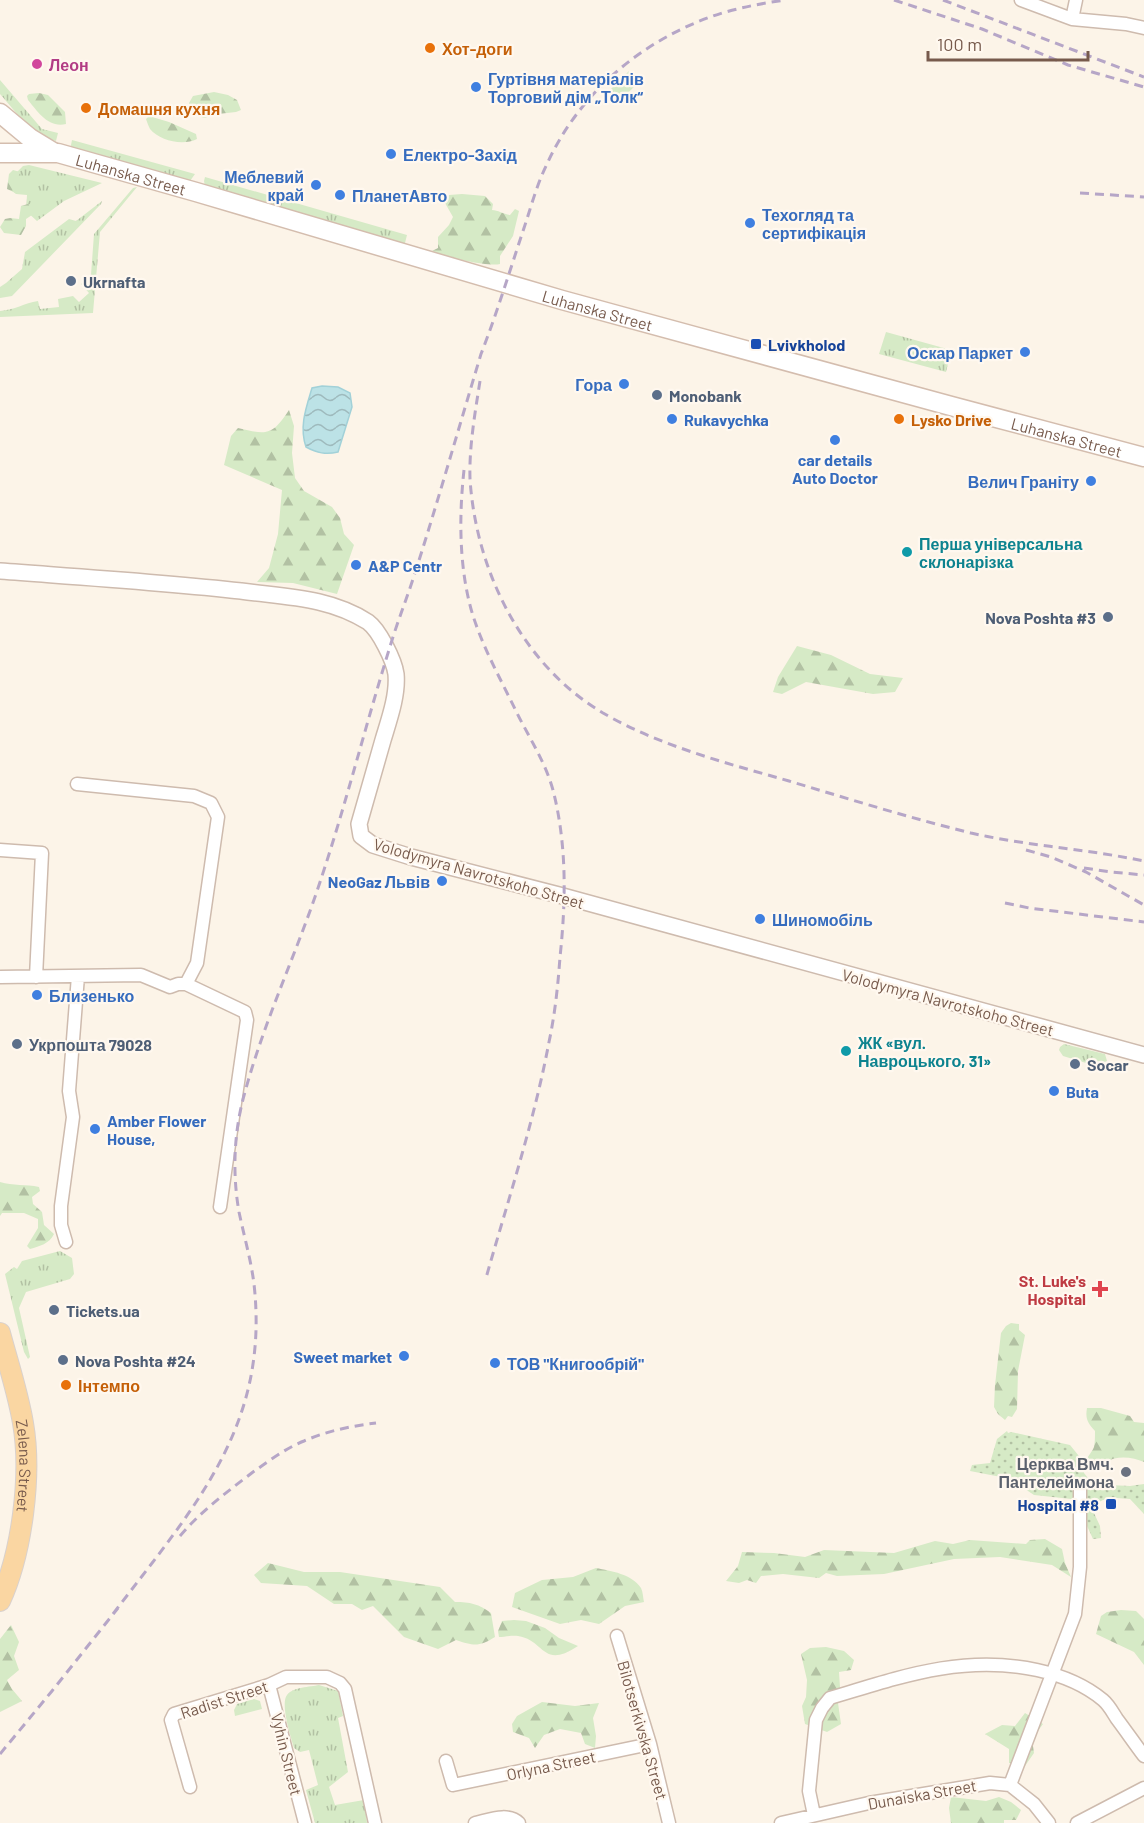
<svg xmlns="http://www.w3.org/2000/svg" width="1144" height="1823" font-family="Barlow,sans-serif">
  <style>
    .grass { fill: url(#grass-tufts) }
    .forest { fill: url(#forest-firs) }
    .park { fill: url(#park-dots) }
    .water { fill: url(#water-waves); stroke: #a2d1d8; stroke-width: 1.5 }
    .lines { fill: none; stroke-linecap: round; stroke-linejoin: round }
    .minor-casing { stroke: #cebbae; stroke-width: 15 }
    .tertiary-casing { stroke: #cebbae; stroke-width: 18 }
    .secondary-casing { stroke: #d4bdae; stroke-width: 21 }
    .primary-casing { stroke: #d9d1cd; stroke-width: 22 }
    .minor { stroke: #fff; stroke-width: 12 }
    .tertiary { stroke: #fff; stroke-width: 15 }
    .secondary { stroke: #fff; stroke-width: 18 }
    .primary { stroke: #fad6a2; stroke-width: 20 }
    .rail { stroke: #b6a6c7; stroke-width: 3; stroke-dasharray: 9 6; stroke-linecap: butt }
    .food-dot { fill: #e8710a; stroke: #fff8ef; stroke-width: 2 }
    .hotel-dot { fill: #d1479c; stroke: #fff8ef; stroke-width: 2 }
    .shop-dot { fill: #3f7fe0; stroke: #fff8ef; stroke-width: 2 }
    .service-dot { fill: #5c6f8a; stroke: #fff8ef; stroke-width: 2 }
    .transit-dot { fill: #1a4fb4; stroke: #fff8ef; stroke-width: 2 }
    .culture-dot { fill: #0f9aa8; stroke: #fff8ef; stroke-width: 2 }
    .health-dot { fill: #e0444e; stroke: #fff8ef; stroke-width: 2 }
    .worship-dot { fill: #6b7280; stroke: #fff8ef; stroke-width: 2 }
    .labels { text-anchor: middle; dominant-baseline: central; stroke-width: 4.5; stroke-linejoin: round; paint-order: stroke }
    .food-label { font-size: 16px; font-weight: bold; fill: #c56008; stroke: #fff8ef; text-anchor: start }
    .hotel-label { font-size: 16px; font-weight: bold; fill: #b23c85; stroke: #fff8ef; text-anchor: start }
    .shop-label { font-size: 16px; font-weight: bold; fill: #366cbe; stroke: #fff8ef; text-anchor: start }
    .street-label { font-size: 16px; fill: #775a4c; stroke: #fff8ef }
    .service-label { font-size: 16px; font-weight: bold; fill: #4e5e75; stroke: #fff8ef; text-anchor: start }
    .transit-label { font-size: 16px; font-weight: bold; fill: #164399; stroke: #fff8ef; text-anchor: start }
    .culture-label { font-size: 16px; font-weight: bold; fill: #0d838f; stroke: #fff8ef; text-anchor: start }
    .health-label { font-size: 16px; font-weight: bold; fill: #be3a42; stroke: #fff8ef; text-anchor: end }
    .worship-label { font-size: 16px; font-weight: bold; fill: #5b616d; stroke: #fff8ef; text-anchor: end }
  </style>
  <defs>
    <pattern id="grass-tufts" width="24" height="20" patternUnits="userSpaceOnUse" patternTransform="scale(1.5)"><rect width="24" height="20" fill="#d6eac6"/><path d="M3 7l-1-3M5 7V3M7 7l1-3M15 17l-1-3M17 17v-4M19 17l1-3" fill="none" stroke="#b2c1a3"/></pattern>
    <pattern id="forest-firs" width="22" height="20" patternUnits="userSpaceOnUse" patternTransform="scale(1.5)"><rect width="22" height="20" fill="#d6eac6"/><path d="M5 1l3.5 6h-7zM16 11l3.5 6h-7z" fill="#b2c1a3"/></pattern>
    <pattern id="park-dots" width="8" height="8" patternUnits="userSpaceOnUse" patternTransform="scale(1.5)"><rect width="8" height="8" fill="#d6eac6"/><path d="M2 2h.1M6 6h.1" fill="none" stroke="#b2c1a3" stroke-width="1.8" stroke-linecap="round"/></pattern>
    <pattern id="water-waves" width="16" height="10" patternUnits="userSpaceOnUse" patternTransform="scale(1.5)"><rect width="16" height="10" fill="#bce2e6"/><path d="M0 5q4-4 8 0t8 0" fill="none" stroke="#9ebabd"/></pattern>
  </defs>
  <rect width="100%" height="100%" fill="#fcf4e8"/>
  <path class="grass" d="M 0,80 L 42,129 L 58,133 L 56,141 C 31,134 17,113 0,94 Z
    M 72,140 L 195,174 L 190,181 L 186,182 L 70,150 Z
    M 29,165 L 102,183 L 64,201 L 37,221 L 26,211 L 27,195 L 16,194 L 12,191 L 11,178 L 23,166 Z
    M 205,177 L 407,235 L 405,243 L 402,244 L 205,186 L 204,181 Z
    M 137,187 L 100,232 L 93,313 L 0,317 L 0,311 C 15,310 24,303 38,301 L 40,309 L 59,307 L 58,299 L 73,296 L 79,302 L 89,293 L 81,284 L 91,275 L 94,234 L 133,188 Z
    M 102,201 L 101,204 L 12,296 L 0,298 L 0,287 L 6,283 L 22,269 L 25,252 L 69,219 L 76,221 Z
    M 886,332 L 951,350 L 946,372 L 879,354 Z
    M 1064,1044 L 1105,1054 L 1107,1061 L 1096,1066 L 1063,1056 L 1059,1050 L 1060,1047 Z
    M 60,1251 L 72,1258 L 74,1274 L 70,1279 L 26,1292 L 19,1308 L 30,1357 L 28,1359 L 24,1352 L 5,1274 L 14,1267 L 17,1269 L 22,1261 Z
    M 319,1685 L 338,1691 L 343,1716 L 338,1718 L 348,1772 L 329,1787 L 335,1805 L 364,1800 L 367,1823 L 315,1823 L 306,1790 L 318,1785 L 309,1750 L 300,1752 L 294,1748 C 291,1737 280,1704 287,1695 C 293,1687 310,1687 319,1685 Z
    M 254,1699 L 260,1701 L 262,1709 L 235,1716 L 234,1710 L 237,1704 Z"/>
  <path class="forest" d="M 629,71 L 633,71 L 639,80 C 633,90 626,95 615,98 L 611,89 Z
    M 214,92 L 228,95 L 237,100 L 241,110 L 236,112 L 218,114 L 204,118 L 190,113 L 189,103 L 193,96 Z
    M 39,93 L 48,95 L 65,112 L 66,124 C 48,128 38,112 28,100 L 27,96 L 29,94 Z
    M 149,116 L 169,122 L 196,134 L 197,139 C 183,146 160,141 150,129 C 149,127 147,122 146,119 Z
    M 13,170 L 20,172 L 22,188 L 16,193 L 7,189 L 9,174 Z
    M 462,194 L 485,196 L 493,204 L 492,210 C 498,210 503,214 510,215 L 515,209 L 519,211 L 513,236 L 500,256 L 500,264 C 488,267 443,257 432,251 L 438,248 L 438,237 L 449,225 L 453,217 L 445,203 L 449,195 Z
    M 28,204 L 37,205 L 35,213 L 26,219 L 26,226 L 21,235 L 4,233 L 0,227 L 5,219 L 10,218 L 19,219 L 21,206 Z
    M 289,410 L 294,426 L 292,453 L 295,478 L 304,491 L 332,507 L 340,518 L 344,534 L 354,545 L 337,594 L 293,583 L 257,582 L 269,568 L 278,534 L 282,490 L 224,465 L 231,436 L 238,428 C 267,435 272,436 289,410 Z
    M 797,646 L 831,655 L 870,674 L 903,678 L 895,692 L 873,694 L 806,682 L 782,694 L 773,692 L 778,677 Z
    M 0,1182 C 13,1186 26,1184 39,1187 L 40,1191 L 32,1197 L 33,1204 L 42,1212 L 44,1225 L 54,1234 C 49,1244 40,1246 30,1249 L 27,1246 L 38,1228 L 38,1219 L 24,1213 L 2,1213 L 0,1216 Z
    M 1011,1323 L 1019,1324 L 1019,1330 L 1025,1335 L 1018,1371 L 1017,1409 L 1012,1417 L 1008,1416 L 1005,1420 L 998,1414 L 994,1407 L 995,1385 L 1001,1333 L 1006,1326 Z
    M 1087,1408 L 1101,1408 L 1130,1416 L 1134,1422 L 1144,1423 L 1144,1462 C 1133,1457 1117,1455 1106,1462 C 1099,1466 1098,1471 1089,1471 C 1082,1458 1090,1457 1094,1447 C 1095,1443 1095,1436 1095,1431 C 1088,1423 1085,1419 1087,1408 Z
    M 1045,1539 L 1062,1549 L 1065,1563 L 1071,1577 L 1052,1565 L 1000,1557 L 954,1559 L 884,1574 L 837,1576 L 826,1573 L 819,1578 L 783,1574 L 761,1576 L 756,1583 L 747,1580 L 739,1583 L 726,1581 L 738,1566 L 742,1552 L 774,1553 L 805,1557 L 824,1550 L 894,1553 L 935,1541 L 953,1544 L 970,1540 L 1026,1544 L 1030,1540 Z
    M 268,1563 L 304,1572 L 340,1572 L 440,1587 L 455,1602 C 470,1602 479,1604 491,1613 L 495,1637 C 479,1647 474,1646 456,1640 L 438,1649 L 404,1637 L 373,1606 L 362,1610 L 352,1604 L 334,1604 L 307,1586 L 261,1583 L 254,1575 Z
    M 596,1568 C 611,1571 632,1574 641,1588 C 643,1592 643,1598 644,1602 L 625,1606 L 599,1624 L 581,1620 L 560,1624 L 512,1607 L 515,1593 L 542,1580 L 573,1577 Z
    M 1121,1610 L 1136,1611 L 1144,1619 L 1144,1665 L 1134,1652 L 1096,1634 L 1101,1616 L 1107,1612 Z
    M 514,1620 L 526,1621 L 545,1628 L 559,1638 L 578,1646 C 542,1670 545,1640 518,1636 C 512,1635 504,1637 499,1637 L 498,1631 L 502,1621 Z
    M 11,1625 L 19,1642 L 14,1656 L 19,1670 L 7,1680 L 12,1689 L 22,1701 L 0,1712 L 0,1639 Z
    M 826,1647 L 844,1651 L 854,1660 L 851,1670 L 839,1672 L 840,1687 L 838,1703 L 841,1724 L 827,1732 L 805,1724 L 802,1706 L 806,1697 L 807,1680 L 801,1654 L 810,1648 Z
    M 542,1702 L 575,1706 L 599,1703 L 593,1718 L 596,1736 L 595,1748 L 585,1744 L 581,1733 L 560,1729 L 544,1735 L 535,1748 L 529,1738 L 513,1732 L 512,1724 L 517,1716 Z
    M 1025,1713 L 1043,1724 L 1032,1739 L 1034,1753 L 1025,1766 L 1009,1763 L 1009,1749 L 985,1734 L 1002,1725 L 1015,1726 Z
    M 951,1797 L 986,1801 L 999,1797 L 1011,1802 L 1021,1810 L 1016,1820 L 1004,1820 L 1004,1823 L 951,1823 L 949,1808 Z"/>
  <path class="park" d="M 1007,1431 L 1008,1433 L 1011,1432 L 1070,1445 L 1083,1461 L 1084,1473 L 1088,1478 L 1109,1485 L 1130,1486 L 1144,1484 L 1144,1514 L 1130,1499 L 1117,1498 L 1103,1500 L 1097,1503 L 1093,1511 L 1100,1526 L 1101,1538 L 1093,1539 L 1082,1515 L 1081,1500 L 1034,1495 L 1025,1489 L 1021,1478 L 1001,1477 L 970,1471 L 972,1465 L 990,1463 L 997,1439 Z"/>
  <path class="water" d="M 322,386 L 338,387 L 350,393 L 352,407 L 338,452 C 326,455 317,453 306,447 C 299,427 306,408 312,388 Z"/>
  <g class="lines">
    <defs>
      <path id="minor" d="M 1021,0 L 1072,19 L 1126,24 L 1144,28
        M 1072,19 L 1076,0
        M 77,784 L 194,796 L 211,803 L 218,817 L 197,963 L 186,984
        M 0,850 L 42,853 L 36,977
        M 0,977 L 141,975 L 170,987 L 178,984 L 186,984 L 245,1012 L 247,1020 L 220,1207
        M 66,1242 L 61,1225 L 61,1206 L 73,1117 L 69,1091 L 78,976
        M 617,1636 L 650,1744 L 669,1823
        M 269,1685 L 305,1823
        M 446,1761 L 453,1785 L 650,1744
        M 1010,1785 L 1075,1614 L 1080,1567 L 1080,1487
        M 190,1787 L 171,1720 L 174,1714 L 269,1685 L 286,1677 L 327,1677 L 340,1683 L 345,1689 L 375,1823
        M 814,1815 L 809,1791 L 816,1720 L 822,1708 L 830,1698 C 900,1677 963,1654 1037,1670 C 1060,1675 1085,1685 1103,1700 C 1109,1705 1113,1713 1117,1719 C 1126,1731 1135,1744 1144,1756
        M 475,1823 C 489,1820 508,1812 519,1823
        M 781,1823 L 869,1803 L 990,1783 L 1010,1785 L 1034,1804 L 1049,1823
        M 1077,1823 L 1144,1788"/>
      <path id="tertiary" d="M 0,571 C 80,577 161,582 241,591 C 285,597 329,597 368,622 C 379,630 394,660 396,674 C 398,695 389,720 383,740 C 375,768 367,796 359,824 L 361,836 L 373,845 L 411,857 L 559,895 L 1144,1055"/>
      <g id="secondary">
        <path d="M 0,113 L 30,138 L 53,152"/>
        <path id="s1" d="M 0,153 L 58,153 L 196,192 L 562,300 L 951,406 L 1144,457"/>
      </g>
      <g id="primary">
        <path id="s2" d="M 0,1333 C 8,1363 18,1393 23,1423 C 32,1475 22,1553 0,1601"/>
      </g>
    </defs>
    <use href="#minor" class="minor-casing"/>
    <use href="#tertiary" class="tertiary-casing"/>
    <use href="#secondary" class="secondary-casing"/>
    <use href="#primary" class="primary-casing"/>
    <use href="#minor" class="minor"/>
    <use href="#tertiary" class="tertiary"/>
    <use href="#secondary" class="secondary"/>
    <use href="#primary" class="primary"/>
    <path class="rail" d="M 894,0 L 982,29 L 1068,65 L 1144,87
      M 943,0 L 1144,77
      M 1080,193 L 1144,197
      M 480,381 C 475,413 469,447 470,479 C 476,571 522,665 603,713 C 660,746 726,763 789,781 C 849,799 910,818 971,833 C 1028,846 1087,849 1144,861
      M 464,470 C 459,515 459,565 471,609 C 481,644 499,676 515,709 C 528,736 545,761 553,790 C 567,845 566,901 560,957 C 558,985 555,1014 549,1042 C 534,1122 508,1200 486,1278
      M 1026,850 L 1051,857 L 1086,872 L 1144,905
      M 1084,868 L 1111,872 L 1144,875
      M 1005,903 L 1029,908 L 1144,922
      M 180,1536 C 201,1511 227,1492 253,1472 C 269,1461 286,1448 304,1441 C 327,1431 351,1426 376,1423
      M 113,1614 C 193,1508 270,1427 254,1284 C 251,1260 244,1236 239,1212 C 232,1172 234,1130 245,1092 C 265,1018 299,948 322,876 C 348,797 368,716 393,637 C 400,615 408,595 415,573 C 438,501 459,427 481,354 C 497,313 510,270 524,228 C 531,207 537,184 547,164 C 580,91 646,37 722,13 C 743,7 764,3 785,0
      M 0,1754 L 52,1691 L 118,1608"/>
  </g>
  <g class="food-dot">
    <circle cx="430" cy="48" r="6"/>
    <circle cx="86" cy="108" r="6"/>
    <circle cx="899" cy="419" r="6"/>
    <circle cx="66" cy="1385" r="6"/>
  </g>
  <circle class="hotel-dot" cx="37" cy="64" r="6"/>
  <g class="shop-dot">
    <circle cx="476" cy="87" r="6"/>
    <circle cx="391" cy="154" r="6"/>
    <circle cx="316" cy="185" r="6"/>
    <circle cx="340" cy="195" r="6"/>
    <circle cx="750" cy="223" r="6"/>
    <circle cx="1025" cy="352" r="6"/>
    <circle cx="624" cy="384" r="6"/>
    <circle cx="672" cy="419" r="6"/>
    <circle cx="835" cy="440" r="6"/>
    <circle cx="1091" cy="481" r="6"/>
    <circle cx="356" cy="565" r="6"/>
    <circle cx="442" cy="881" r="6"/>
    <circle cx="760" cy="919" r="6"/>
    <circle cx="37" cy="995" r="6"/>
    <circle cx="1054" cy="1091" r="6"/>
    <circle cx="95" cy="1129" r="6"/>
    <circle cx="404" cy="1356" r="6"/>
    <circle cx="495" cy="1363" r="6"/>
  </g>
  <g class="service-dot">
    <circle cx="71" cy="281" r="6"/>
    <circle cx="657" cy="395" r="6"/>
    <circle cx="1108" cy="617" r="6"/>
    <circle cx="17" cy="1044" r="6"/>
    <circle cx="1075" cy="1064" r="6"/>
    <circle cx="54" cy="1310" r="6"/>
    <circle cx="63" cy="1360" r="6"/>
  </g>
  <g class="transit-dot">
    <rect x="750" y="338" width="12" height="12" rx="3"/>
    <rect x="1105" y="1498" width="12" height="12" rx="3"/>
  </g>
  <g class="culture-dot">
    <circle cx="907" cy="552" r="6"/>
    <circle cx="846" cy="1051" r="6"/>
  </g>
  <path class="health-dot" d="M1097 1280h6v6h6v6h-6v6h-6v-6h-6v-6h6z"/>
  <circle class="worship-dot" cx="1126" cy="1472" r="6"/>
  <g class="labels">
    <g class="food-label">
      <text x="442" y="48">Хот-доги</text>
      <text x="98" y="108">Домашня кухня</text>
      <text x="911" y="419">Lysko Drive</text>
      <text x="78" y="1385">Інтемпо</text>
    </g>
    <g class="hotel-label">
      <text x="49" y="64">Леон</text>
    </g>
    <g class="shop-label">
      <text x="488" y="78">Гуртівня матеріалів<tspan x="488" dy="18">Торговий дім „Толк“</tspan></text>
      <text x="403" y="154">Електро-Захід</text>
      <text x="304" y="176" text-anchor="end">Меблевий<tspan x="304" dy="18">край</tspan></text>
      <text x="352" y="195">ПланетАвто</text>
      <text x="762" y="214">Техогляд та<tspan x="762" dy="18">сертифікація</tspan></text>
      <text x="1013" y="352" text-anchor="end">Оскар Паркет</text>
      <text x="612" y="384" text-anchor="end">Гора</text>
      <text x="684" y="419">Rukavychka</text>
      <text x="835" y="459" text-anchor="middle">car details<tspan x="835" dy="18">Auto Doctor</tspan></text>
      <text x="1079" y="481" text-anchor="end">Велич Граніту</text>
      <text x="368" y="565">A&amp;P Centr</text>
      <text x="430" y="881" text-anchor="end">NeoGaz Львів</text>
      <text x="772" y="919">Шиномобіль</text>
      <text x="49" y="995">Близенько</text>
      <text x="1066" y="1091">Buta</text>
      <text x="107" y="1120">Amber Flower<tspan x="107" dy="18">House,</tspan></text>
      <text x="392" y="1356" text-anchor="end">Sweet market</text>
      <text x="507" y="1363">ТОВ "Книгообрiй"</text>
    </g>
    <g class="street-label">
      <text stroke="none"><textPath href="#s1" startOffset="134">Luhanska Street</textPath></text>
      <text stroke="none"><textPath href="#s1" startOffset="620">Luhanska Street</textPath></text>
      <text stroke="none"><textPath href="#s1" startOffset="1106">Luhanska Street</textPath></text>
      <text transform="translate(479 873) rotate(16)">Volodymyra Navrotskoho Street</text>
      <text transform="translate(948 1002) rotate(15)">Volodymyra Navrotskoho Street</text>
      <text stroke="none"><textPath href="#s2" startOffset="136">Zelena Street</textPath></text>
      <text transform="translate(224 1699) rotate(-18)">Radist Street</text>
      <text transform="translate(643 1730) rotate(74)">Bilotserkivska Street</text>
      <text transform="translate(287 1754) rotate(76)">Vyhin Street</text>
      <text transform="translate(551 1765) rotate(-12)">Orlyna Street</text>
      <text transform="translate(922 1794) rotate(-10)">Dunaiska Street</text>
    </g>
    <g class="service-label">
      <text x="83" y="281">Ukrnafta</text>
      <text x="669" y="395">Monobank</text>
      <text x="1096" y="617" text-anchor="end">Nova Poshta #3</text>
      <text x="29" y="1044">Укрпошта 79028</text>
      <text x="1087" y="1064">Socar</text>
      <text x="66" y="1310">Tickets.ua</text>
      <text x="75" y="1360">Nova Poshta #24</text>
    </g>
    <g class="transit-label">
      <text x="768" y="344">Lvivkholod</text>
      <text x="1099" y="1504" text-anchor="end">Hospital #8</text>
    </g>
    <g class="culture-label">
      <text x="919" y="543">Перша універсальна<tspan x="919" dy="18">склонарізка</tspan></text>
      <text x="858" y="1042">ЖК «вул.<tspan x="858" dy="18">Навроцького, 31»</tspan></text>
    </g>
    <g class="health-label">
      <text x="1086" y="1280">St. Luke's<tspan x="1086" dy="18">Hospital</tspan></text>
    </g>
    <g class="worship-label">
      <text x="1114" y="1463">Церква Вмч.<tspan x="1114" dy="18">Пантелеймона</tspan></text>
    </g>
  </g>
  <path d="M928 51v9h160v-9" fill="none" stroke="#775a4c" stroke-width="3"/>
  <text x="937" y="51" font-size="18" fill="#775a4c" stroke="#fff8ef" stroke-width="4.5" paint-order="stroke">100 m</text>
</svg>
